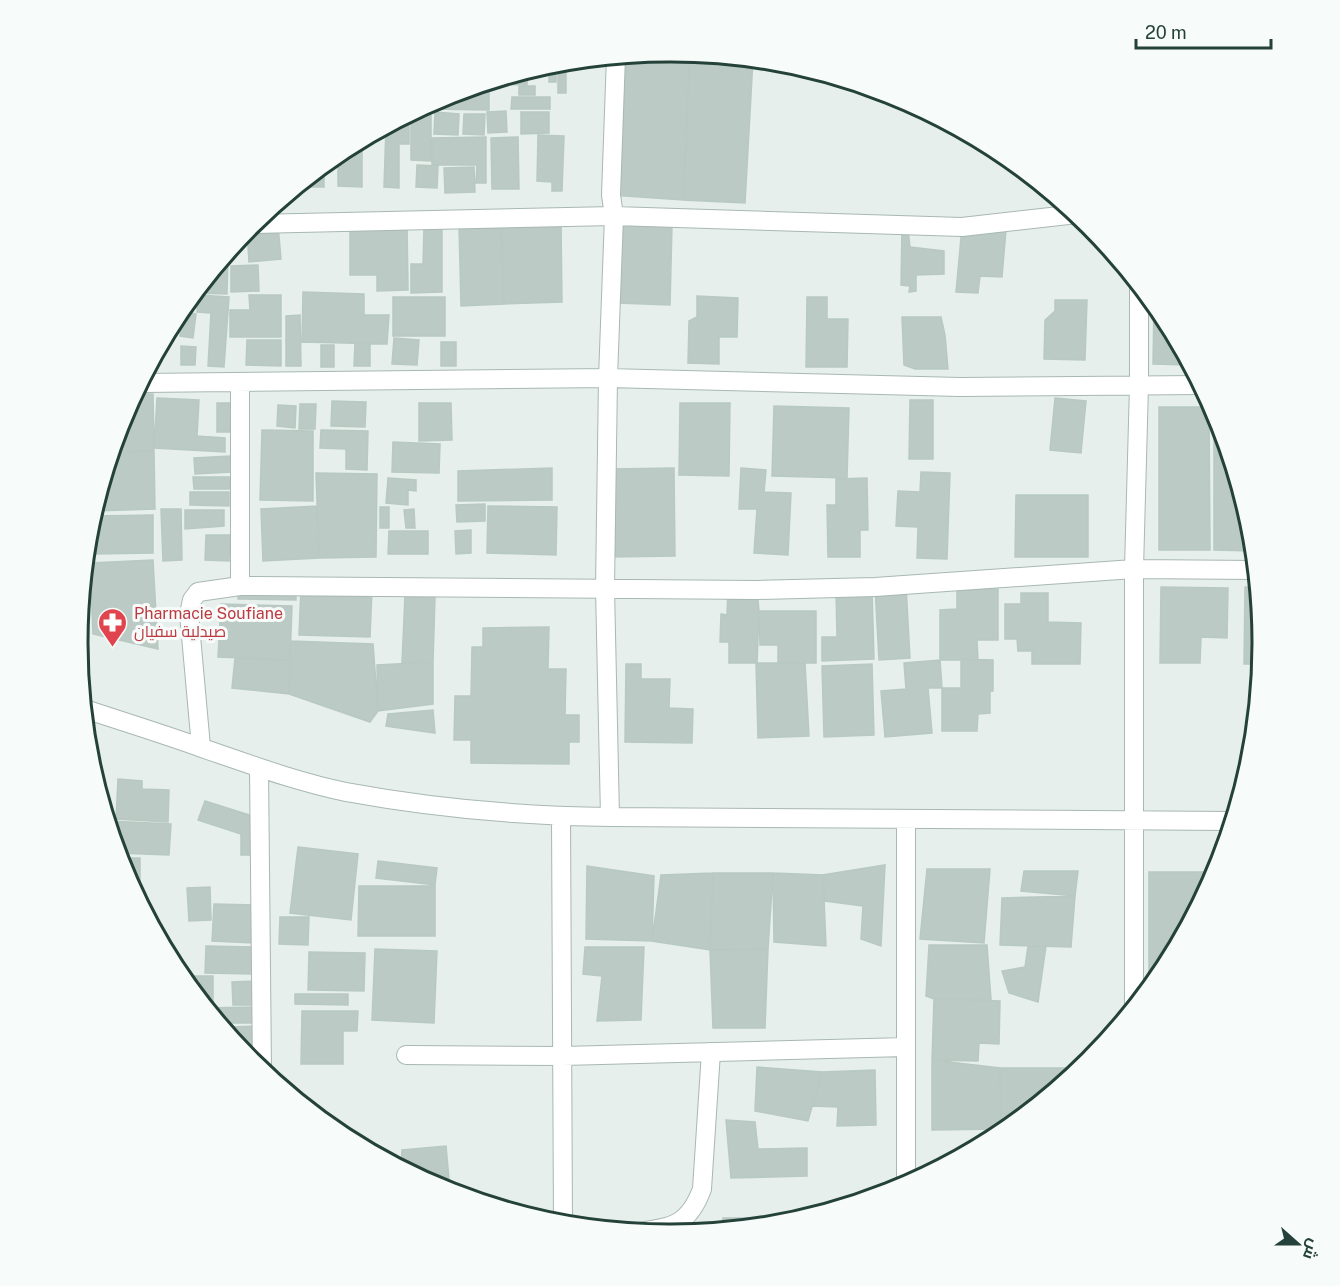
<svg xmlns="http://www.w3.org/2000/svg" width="1340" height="1286" font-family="'Public Sans',Cairo,sans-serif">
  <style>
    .building { fill: #bbcac4; stroke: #b8c9c2; stroke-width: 1.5 }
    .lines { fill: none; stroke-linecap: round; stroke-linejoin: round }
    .minor-casing { stroke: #a8b8b2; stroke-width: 20 }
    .minor { stroke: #fff; stroke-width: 18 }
    .labels { text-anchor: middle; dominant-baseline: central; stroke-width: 6; stroke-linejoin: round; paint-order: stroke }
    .health-label { font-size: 16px; fill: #be3a42; stroke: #f7fbf9; text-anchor: start }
    .rim { fill: none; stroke: #24423a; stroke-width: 3 }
  </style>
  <rect width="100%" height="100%" fill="#e6efeb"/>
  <path class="building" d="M 670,51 L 690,53 L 683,200 L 611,195 L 616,56 Z
    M 690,53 L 753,59 L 745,203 L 683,200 Z
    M 566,61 L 566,93 L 558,93 L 558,62 Z
    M 556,62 L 556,82 L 549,82 L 549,64 Z
    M 528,70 L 527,85 L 495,84 L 495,80 Z
    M 519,86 L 535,86 L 535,95 L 519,95 Z
    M 474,87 L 489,87 L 489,110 L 433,109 L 433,101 L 444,96 Z
    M 512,97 L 550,97 L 550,109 L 511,109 Z
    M 430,103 L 430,112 L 414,112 Z
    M 506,111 L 507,132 L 488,133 L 487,112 Z
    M 435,112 L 459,114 L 458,135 L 434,134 Z
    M 521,112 L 549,112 L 549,133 L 521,134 Z
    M 464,114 L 485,114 L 484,135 L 463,134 Z
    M 409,115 L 409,144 L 399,144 L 399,188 L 384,187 L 386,127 Z
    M 411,115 L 431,115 L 431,161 L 411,160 Z
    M 538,135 L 564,136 L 562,191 L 552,191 L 552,182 L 537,181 Z
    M 486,137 L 486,183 L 476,183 L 477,165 L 432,165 L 432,138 Z
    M 518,137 L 519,189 L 492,189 L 491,138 Z
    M 361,140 L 362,140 L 362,187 L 338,186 L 338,153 Z
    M 324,165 L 324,187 L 297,187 Z
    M 417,165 L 438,166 L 437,188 L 416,187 Z
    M 474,167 L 475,192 L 445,193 L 444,168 Z
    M 350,223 L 407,223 L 408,290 L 377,291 L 377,275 L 350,275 Z
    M 561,223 L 562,302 L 504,304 L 501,225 Z
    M 621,223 L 672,225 L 670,305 L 618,303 Z
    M 278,225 L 281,259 L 249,262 L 247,230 Z
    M 501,225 L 504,304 L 461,306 L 459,226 Z
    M 962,227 L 1006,230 L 1002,277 L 980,276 L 978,293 L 956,292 Z
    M 424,228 L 442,228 L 442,292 L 411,293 L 411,264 L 423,264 Z
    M 902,229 L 908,230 L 910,247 L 944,251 L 944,274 L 916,275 L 916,291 L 909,292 L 910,286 L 901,285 Z
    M 228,253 L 227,294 L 195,293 Z
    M 258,265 L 259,291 L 231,292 L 231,266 Z
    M 303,292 L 364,294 L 364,315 L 389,315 L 387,344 L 302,342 Z
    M 198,295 L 229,297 L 224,367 L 208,366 L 211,313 L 197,312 Z
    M 249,295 L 281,295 L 281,337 L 230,337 L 230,310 L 250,310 Z
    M 697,296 L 738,298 L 737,337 L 719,337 L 719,364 L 688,363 L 689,321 L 697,317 Z
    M 393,297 L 445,297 L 445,336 L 393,336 Z
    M 807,297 L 827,297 L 827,319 L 848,319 L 847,367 L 806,367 Z
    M 1055,300 L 1087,300 L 1085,360 L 1044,359 L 1045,320 L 1055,311 Z
    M 1154,304 L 1162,314 L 1189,365 L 1153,364 Z
    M 182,312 L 196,314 L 193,338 L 180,336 Z
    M 300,315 L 301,366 L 286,366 L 286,316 Z
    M 902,317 L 941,317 L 945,335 L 948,369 L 915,369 L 904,365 Z
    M 171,326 L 172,340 L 164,340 Z
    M 394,338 L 419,340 L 417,365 L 392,364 Z
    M 247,340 L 281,340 L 281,366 L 246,365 Z
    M 441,342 L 456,342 L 456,366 L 441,366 Z
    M 355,343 L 370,344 L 370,366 L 354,366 Z
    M 321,345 L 334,345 L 334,367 L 321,367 Z
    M 181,346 L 196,347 L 195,365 L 181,365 Z
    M 135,394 L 153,394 L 154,451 L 112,452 L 123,416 Z
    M 157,398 L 199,400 L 197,436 L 225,438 L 225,452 L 154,448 Z
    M 1055,398 L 1086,401 L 1081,453 L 1050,450 Z
    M 910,400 L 933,400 L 933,459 L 909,459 Z
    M 332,401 L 366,402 L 365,427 L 331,426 Z
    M 217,403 L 231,403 L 230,432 L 217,432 Z
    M 419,403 L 451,403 L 452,440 L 419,441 Z
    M 680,403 L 730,403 L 729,476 L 679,475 Z
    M 300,404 L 316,404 L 315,429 L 299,429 Z
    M 278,405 L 296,406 L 295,428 L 277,426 Z
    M 774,406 L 849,408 L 847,478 L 772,476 Z
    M 1159,407 L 1209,407 L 1210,550 L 1159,550 Z
    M 1214,412 L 1251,528 L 1253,551 L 1214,550 Z
    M 262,430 L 313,431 L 313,501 L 260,500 Z
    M 321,430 L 368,431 L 367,470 L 346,469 L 346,449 L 320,448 Z
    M 393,442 L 440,444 L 439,473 L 392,472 Z
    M 154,451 L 155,509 L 94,511 L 112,452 Z
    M 230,456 L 231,472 L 195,474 L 194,458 Z
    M 552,468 L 552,500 L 458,501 L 458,471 Z
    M 674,468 L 675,556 L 611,557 L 611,469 Z
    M 741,468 L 766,470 L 764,492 L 791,493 L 788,555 L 754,553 L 757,509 L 739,509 Z
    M 921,472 L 950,473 L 947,559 L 917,558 L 918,527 L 896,526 L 898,491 L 920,492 Z
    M 316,473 L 377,474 L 376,557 L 319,558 Z
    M 193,477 L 230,477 L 230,489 L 194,489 Z
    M 388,478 L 416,480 L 416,491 L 408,490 L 408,505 L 386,503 Z
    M 867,478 L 868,530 L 860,530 L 860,557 L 828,557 L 827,505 L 836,505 L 836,479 Z
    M 190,492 L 229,492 L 229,506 L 190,505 Z
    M 1016,495 L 1088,495 L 1088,557 L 1015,557 Z
    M 485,504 L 485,521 L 457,522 L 456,505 Z
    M 317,506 L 319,558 L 263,561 L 261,509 Z
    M 488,506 L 557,507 L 556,555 L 487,553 Z
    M 380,507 L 389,507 L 389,528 L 380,528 Z
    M 161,509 L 181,509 L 182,560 L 163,561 Z
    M 414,509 L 415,528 L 406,528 L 404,510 Z
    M 185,510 L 224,510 L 224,526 L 185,529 Z
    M 153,515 L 153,553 L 95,554 L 96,516 Z
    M 471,530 L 471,553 L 456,554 L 455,531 Z
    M 389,531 L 428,531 L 428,554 L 388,554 Z
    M 206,535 L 230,535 L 229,561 L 205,560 Z
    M 153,560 L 158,649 L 93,634 L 90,563 Z
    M 906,585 L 910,658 L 879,660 L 875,587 Z
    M 1161,587 L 1228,588 L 1227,638 L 1201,637 L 1200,663 L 1160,663 Z
    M 1245,587 L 1257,587 L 1262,643 L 1260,664 L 1244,664 Z
    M 238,588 L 296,589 L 296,600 L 238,599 Z
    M 301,588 L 372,590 L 370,637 L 299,635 Z
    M 998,589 L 998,640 L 977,640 L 978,660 L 940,660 L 940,610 L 957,609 L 957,590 Z
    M 728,590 L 757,590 L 759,611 L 757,663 L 729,663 L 729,642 L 720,642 L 721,614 L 727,615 Z
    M 872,590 L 874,659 L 822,661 L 822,637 L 837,637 L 836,591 Z
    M 1021,593 L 1048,593 L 1048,622 L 1081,623 L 1080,664 L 1032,664 L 1032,651 L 1018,651 L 1017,639 L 1005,639 L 1005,604 L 1021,604 Z
    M 405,595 L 435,597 L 433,662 L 402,663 Z
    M 221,604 L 292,606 L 290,660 L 218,657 Z
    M 759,611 L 816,611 L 816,663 L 778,663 L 778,645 L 760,645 Z
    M 549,627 L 548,669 L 566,669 L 565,715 L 579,715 L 579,742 L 569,742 L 569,764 L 471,763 L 471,740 L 454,740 L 455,696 L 471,696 L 472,647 L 483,647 L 483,628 Z
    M 291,641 L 373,644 L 378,711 L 370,722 L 289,694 Z
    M 235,658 L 290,660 L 289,694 L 232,688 Z
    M 961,659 L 993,660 L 993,691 L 990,691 L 990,713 L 978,714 L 977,731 L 942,731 L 942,688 L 961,688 Z
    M 940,660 L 942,688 L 928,688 L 932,733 L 885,737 L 881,691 L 906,689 L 904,663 Z
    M 433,662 L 433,704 L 378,711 L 377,665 Z
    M 756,663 L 805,663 L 809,736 L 758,738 Z
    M 626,664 L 641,664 L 641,679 L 670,679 L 669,708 L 693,709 L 692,743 L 625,742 Z
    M 872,664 L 874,735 L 824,737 L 822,666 Z
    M 433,710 L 435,733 L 386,726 L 388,714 Z
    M 118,779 L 142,781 L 142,789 L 169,790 L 168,822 L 116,819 Z
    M 205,801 L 256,817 L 256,855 L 241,855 L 241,834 L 198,820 Z
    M 108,821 L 171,824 L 169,855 L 118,853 Z
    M 298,847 L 358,854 L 351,920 L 290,913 Z
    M 119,858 L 140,858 L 140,882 L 130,882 Z
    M 378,861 L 437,868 L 435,885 L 376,878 Z
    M 885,865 L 881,946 L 861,939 L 863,906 L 825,901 L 823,875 Z
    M 587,866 L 654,876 L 652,941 L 586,939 Z
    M 927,869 L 990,869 L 984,943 L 920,939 Z
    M 1024,871 L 1078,871 L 1075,896 L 1021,891 Z
    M 1149,872 L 1216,872 L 1160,975 L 1149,975 Z
    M 713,873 L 773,873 L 768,949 L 710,950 Z
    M 713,873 L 710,950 L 652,941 L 661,875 Z
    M 773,873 L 823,875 L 826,946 L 774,942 Z
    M 359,886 L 435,886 L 435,936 L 358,936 Z
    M 210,887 L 211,920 L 189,921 L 187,888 Z
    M 1075,896 L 1071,947 L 1000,945 L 1002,898 Z
    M 214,904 L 255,905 L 254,943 L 212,941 Z
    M 280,917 L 309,917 L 308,945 L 279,944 Z
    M 929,945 L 987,945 L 991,1000 L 934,999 L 926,996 Z
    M 206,946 L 253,947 L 252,974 L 205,973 Z
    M 1028,946 L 1046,946 L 1038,1002 L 1009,993 L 1002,971 L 1025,967 Z
    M 585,947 L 644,947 L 641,1020 L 597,1021 L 602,976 L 583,974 Z
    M 375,949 L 437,951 L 434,1023 L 372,1020 Z
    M 768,949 L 765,1028 L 713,1028 L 710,950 Z
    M 166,950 L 176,950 L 176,968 Z
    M 309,952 L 365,953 L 364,991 L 308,990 Z
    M 189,976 L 213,976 L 213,1005 L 205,1005 L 189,986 Z
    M 256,981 L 256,1005 L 233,1005 L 232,982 Z
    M 295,994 L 348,994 L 348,1005 L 295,1004 Z
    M 934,999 L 1000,1001 L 999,1044 L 979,1043 L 978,1061 L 932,1060 Z
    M 255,1007 L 256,1023 L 227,1023 L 227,1032 L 207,1008 Z
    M 302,1011 L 358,1011 L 357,1031 L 343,1031 L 343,1064 L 301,1064 Z
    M 258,1026 L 258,1045 L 238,1045 L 233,1039 L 232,1027 Z
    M 932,1060 L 1000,1068 L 1001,1129 L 932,1130 Z
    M 757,1067 L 822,1072 L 808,1121 L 755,1111 Z
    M 1000,1068 L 1081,1068 L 1007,1129 L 1001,1129 Z
    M 875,1070 L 876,1125 L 837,1126 L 838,1107 L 813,1106 L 822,1072 Z
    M 726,1120 L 755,1122 L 758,1149 L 807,1148 L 807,1176 L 731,1178 Z
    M 446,1146 L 449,1179 L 445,1187 L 437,1187 L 401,1167 L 402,1150 Z
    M 806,1217 L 785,1224 L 774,1225 L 774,1219 Z
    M 535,1218 L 550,1218 L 550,1222 Z
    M 723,1218 L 760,1218 L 759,1226 L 722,1230 Z"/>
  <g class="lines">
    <defs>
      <path id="minor" d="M 252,224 L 614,216 L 962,227 L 1077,214
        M 240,382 L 240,586
        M 141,383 L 608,378 L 960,387 L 1200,385
        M 85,709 C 124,722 163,734 202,748 C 249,764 297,782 346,792 C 433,808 522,816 610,817 L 1232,821
        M 201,747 L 189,614 L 192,600 L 198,592 L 240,586 L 757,590 L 875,587 L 1134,569 L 1255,570
        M 259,769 L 262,1070
        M 561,816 L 563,1224
        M 610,817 L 605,588 L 608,378 L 614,216 L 611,195 L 616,56
        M 906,819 L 906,1185
        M 1134,1007 L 1134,569 L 1139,385 L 1139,286
        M 406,1055 L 563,1056 L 906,1047
        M 639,1232 C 674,1227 689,1224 702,1189 L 711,1052"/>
    </defs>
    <use href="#minor" class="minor-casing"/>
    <use href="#minor" class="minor"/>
  </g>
  <defs>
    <symbol id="pharmacy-pin" viewBox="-11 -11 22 30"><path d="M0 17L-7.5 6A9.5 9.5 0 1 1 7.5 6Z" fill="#e0444e" stroke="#f7fbf9"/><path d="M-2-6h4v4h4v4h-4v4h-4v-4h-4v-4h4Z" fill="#fff"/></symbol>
  </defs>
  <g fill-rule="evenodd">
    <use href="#pharmacy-pin" x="96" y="606" width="33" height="45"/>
  </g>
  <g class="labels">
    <g class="health-label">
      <text x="134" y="613">Pharmacie Soufiane<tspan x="134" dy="18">صيدلية سفيان</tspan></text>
    </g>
  </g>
  <path d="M0 0H1340V1286H0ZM669 62H671A581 581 0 0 1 1252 643V643A581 581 0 0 1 671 1224H669A581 581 0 0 1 88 643V643A581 581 0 0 1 669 62Z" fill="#f7fbf9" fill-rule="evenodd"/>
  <path class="rim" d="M669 62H671A581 581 0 0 1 1252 643V643A581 581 0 0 1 671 1224H669A581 581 0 0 1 88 643V643A581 581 0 0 1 669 62Z"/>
  <g transform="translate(1298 1244) rotate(111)" stroke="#f7fbf9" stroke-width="4.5" paint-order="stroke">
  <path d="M0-4.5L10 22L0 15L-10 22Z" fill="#24423a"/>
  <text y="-9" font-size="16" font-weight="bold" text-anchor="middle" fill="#24423a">ش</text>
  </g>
  <path d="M1136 39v9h135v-9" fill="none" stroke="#24423a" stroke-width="3"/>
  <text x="1145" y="39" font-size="18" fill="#24423a" stroke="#f7fbf9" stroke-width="4.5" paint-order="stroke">20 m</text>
</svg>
